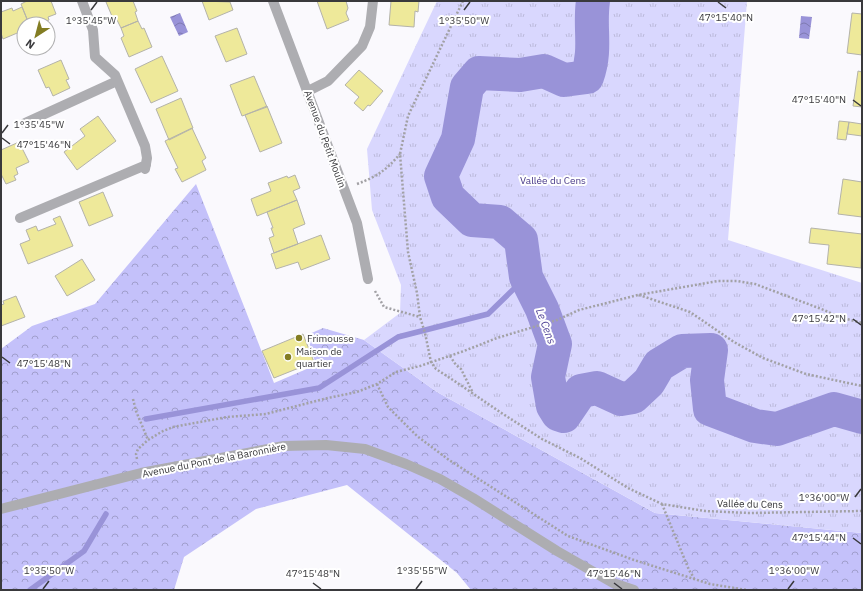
<svg xmlns="http://www.w3.org/2000/svg" width="863" height="591" font-family="'IBM Plex Sans',sans-serif">
  <style>
    .forest { fill: url(#forest-crowns) }
    .park { fill: url(#park-tufts) }
    .water { fill: url(#water-waves) }
    .lines { fill: none; stroke-linecap: round; stroke-linejoin: round }
    .stream { stroke: #9993d8; stroke-width: 5.5 }
    .river { stroke: #9993d8; stroke-width: 34 }
    .building { fill: #eee99a; stroke: #b4b3aa }
    .path { stroke: #a2a1a5; stroke-width: 2.5; stroke-dasharray: 2 2; stroke-linecap: butt }
    .minor { stroke: #adadb1; stroke-width: 10 }
    .ticks { fill: none; stroke: #39393c; stroke-width: 1.5 }
    .poi-dot { fill: #837d23; stroke: #fff; stroke-width: 1.5 }
    .labels { text-anchor: middle; dominant-baseline: central; stroke-width: 4; stroke-linejoin: round; paint-order: stroke }
    .street-label { font-size: 10px; fill: #39393c; stroke: #fff }
    .park-label { font-size: 10px; fill: #463788; stroke: #fff }
    .poi-label { font-size: 10px; fill: #39393c; stroke: #fff; text-anchor: start }
    .water-label { font-size: 11px; font-style: italic; fill: #524497; stroke: #fff }
    .ticks-label { font-size: 10px; text-anchor: middle; fill: #39393c; stroke: #fff; stroke-width: 4; stroke-linejoin: round; paint-order: stroke }
  </style>
  <defs>
    <pattern id="forest-crowns" width="20" height="18" patternUnits="userSpaceOnUse"><rect width="20" height="18" fill="#c4c1fa"/><path d="M2 6a3 3 0 1 1 6 0M12 15a3 3 0 1 1 6 0" fill="none" stroke="#a09ecc"/></pattern>
    <pattern id="park-tufts" width="24" height="20" patternUnits="userSpaceOnUse"><rect width="24" height="20" fill="#d9d7fe"/><path d="M3 7l-1-3M5 7V3M7 7l1-3M15 17l-1-3M17 17v-4M19 17l1-3" fill="none" stroke="#bbb9db"/></pattern>
    <pattern id="water-waves" width="16" height="10" patternUnits="userSpaceOnUse"><rect width="16" height="10" fill="#9993d8"/><path d="M0 5q4-4 8 0t8 0" fill="none" stroke="#7e79b0"/></pattern>
  </defs>
  <rect width="100%" height="100%" fill="#faf9fd"/>
  <path class="forest" d="M 196,184 L 274,383 L 316,365 L 307,335 L 323,328 L 364,340 L 437,392 L 655,513 L 862,533 L 862,590 L 471,590 L 457,573 L 347,485 L 256,509 L 184,557 L 174,590 L 1,590 L 1,349 L 32,326 L 95,304 Z"/>
  <path class="park" d="M 437,1 L 747,1 L 728,240 L 862,283 L 862,533 L 655,513 L 437,392 L 364,340 L 400,313 L 401,285 L 372,210 L 367,149 Z"/>
  <path class="water" d="M 180,13 L 188,32 L 179,36 L 170,17 Z
    M 801,16 L 812,17 L 809,39 L 799,38 Z"/>
  <g class="lines">
    <path class="stream" d="M 146,419 L 319,388 L 398,337 L 488,314 L 526,277
      M 30,590 L 84,551 L 106,514"/>
    <path class="river" d="M 593,1 C 589,28 597,49 587,77 L 564,80 L 544,71 L 520,75 L 479,73 L 467,87 L 458,139 L 441,176 L 448,197 L 472,220 L 500,222 L 521,240 L 526,277 L 542,309 L 555,344 L 548,377 L 553,406 L 558,414 L 564,416 L 581,391 L 597,388 L 621,399 L 633,397 L 649,382 L 659,365 L 682,351 L 711,350 L 707,380 L 710,409 L 755,426 L 777,429 L 834,409 L 862,417"/>
  </g>
  <path class="building" d="M 27,1 L 51,1 L 56,14 L 48,17 L 49,20 L 39,24 L 29,24 L 21,4 Z
    M 108,1 L 133,1 L 137,11 L 135,12 L 138,21 L 121,28 L 117,20 L 114,21 L 106,2 Z
    M 202,1 L 230,2 L 233,10 L 209,20 Z
    M 317,1 L 346,1 L 348,8 L 346,13 L 349,20 L 327,29 Z
    M 391,1 L 419,1 L 418,12 L 415,11 L 414,27 L 389,25 Z
    M 22,7 L 29,24 L 24,24 L 24,27 L 21,28 L 22,31 L 3,39 L 1,33 L 1,12 L 12,8 L 13,11 Z
    M 852,13 L 862,14 L 862,55 L 847,53 Z
    M 138,21 L 142,29 L 144,28 L 152,47 L 129,57 L 121,38 L 124,36 L 121,28 Z
    M 237,28 L 247,54 L 226,62 L 215,36 Z
    M 162,56 L 178,91 L 151,103 L 135,69 Z
    M 61,60 L 69,79 L 66,80 L 70,88 L 53,96 L 49,87 L 46,88 L 38,70 Z
    M 359,70 L 383,91 L 370,106 L 368,105 L 363,111 L 354,103 L 359,97 L 345,85 Z
    M 858,71 L 862,72 L 862,107 L 853,106 Z
    M 254,76 L 267,107 L 242,116 L 230,85 Z
    M 181,98 L 193,128 L 169,140 L 156,109 Z
    M 267,106 L 282,143 L 260,152 L 245,115 Z
    M 98,116 L 116,141 L 77,170 L 64,152 L 85,136 L 80,129 Z
    M 839,121 L 849,122 L 846,140 L 837,139 Z
    M 849,122 L 862,124 L 862,136 L 847,134 Z
    M 192,128 L 206,158 L 202,161 L 206,170 L 182,182 L 175,169 L 178,168 L 165,141 Z
    M 19,142 L 29,162 L 16,168 L 18,174 L 14,176 L 16,180 L 6,184 L 1,174 L 1,150 Z
    M 295,175 L 300,188 L 293,191 L 297,200 L 257,216 L 251,199 L 271,191 L 268,183 L 287,176 L 288,178 Z
    M 843,179 L 862,182 L 862,217 L 838,214 Z
    M 103,192 L 113,216 L 89,226 L 79,202 Z
    M 297,200 L 305,224 L 293,229 L 298,244 L 274,253 L 269,238 L 274,236 L 271,228 L 273,228 L 267,212 Z
    M 60,216 L 73,246 L 28,264 L 20,244 L 30,240 L 26,230 L 36,226 L 38,231 L 56,224 L 53,219 Z
    M 811,228 L 862,234 L 861,268 L 827,264 L 829,245 L 809,243 Z
    M 321,235 L 330,259 L 301,270 L 298,262 L 276,269 L 271,254 Z
    M 82,259 L 95,280 L 67,296 L 55,276 Z
    M 16,296 L 25,317 L 1,326 L 1,305 L 4,304 L 3,301 Z
    M 303,334 L 314,362 L 274,378 L 262,351 Z"/>
  <g class="lines">
    <path class="path" d="M 463,1 L 408,116 L 400,154 L 408,252 L 417,293 L 420,317 L 425,333 L 431,362 L 436,369 L 456,382 L 500,412 L 542,439 L 580,458 L 628,488 L 662,504 L 705,511 L 749,513 L 862,511
      M 357,184 C 378,176 385,171 400,154
      M 375,291 L 384,307 L 420,317
      M 639,295 L 690,312 L 734,342 L 763,358 L 806,374 L 862,386
      M 450,356 L 456,365 L 461,369 L 473,393
      M 377,384 L 388,407 L 417,436 L 449,460 L 568,536 L 634,560 L 710,584 L 747,590
      M 133,399 L 136,411 L 148,440
      M 137,459 L 136,454 L 138,449 L 148,440 L 163,431 L 173,427 L 227,417 L 266,414 L 328,398 L 357,392 L 377,384 L 396,372 L 420,366 L 464,351 L 497,338 L 557,320 L 579,310 L 638,295 L 718,281 L 737,281 L 755,284 L 824,310 L 839,317 L 862,323
      M 662,504 L 689,570 L 694,578"/>
    <path class="minor" d="M 82,1 L 93,30 L 95,57 L 115,75 L 145,146 L 147,158 L 145,169
      M 273,1 L 357,223 L 368,279
      M 308,91 L 328,81 L 362,46 L 370,27 L 373,1
      M 25,123 L 117,81
      M 20,218 L 146,165
      M 1,509 L 141,473 L 284,446 L 326,445 L 365,449 L 406,464 L 440,479 L 473,498 L 557,551 L 613,583 L 634,590"/>
  </g>
  <path class="ticks" d="M 718,2 L 726,8M 91,10 L 97,2M 464,10 L 470,2M 853,100 L 861,106M 2,133 L 8,125M 2,138 L 10,144M 853,319 L 861,325M 2,357 L 10,363M 855,497 L 861,489M 853,538 L 861,544M 313,583 L 321,589M 614,583 L 622,589M 43,589 L 49,581M 416,589 L 422,581M 788,589 L 794,581"/>
  <g class="poi-dot">
    <circle cx="299" cy="338" r="4"/>
    <circle cx="288" cy="357" r="4"/>
  </g>
  <g class="labels">
    <g class="street-label">
      <text transform="translate(325 139) rotate(70)">Avenue du Petit Moulin</text>
      <text transform="translate(214 460) rotate(-11)">Avenue du Pont de la Baronnière</text>
      <text transform="translate(750 504) rotate(1)">Vallée du Cens</text>
    </g>
    <g class="park-label">
      <text x="553" y="180">Vallée du Cens</text>
    </g>
    <g class="poi-label">
      <text x="307" y="338">Frimousse</text>
      <text x="296" y="351">Maison de<tspan x="296" dy="12">quartier</tspan></text>
    </g>
    <g class="water-label">
      <text transform="translate(546 326) rotate(69)">Le Cens</text>
    </g>
  </g>
  <g class="ticks-label">
    <text x="726" y="21">47°15'40"N</text>
    <text x="91" y="24">1°35'45"W</text>
    <text x="464" y="24">1°35'50"W</text>
    <text x="819" y="103">47°15'40"N</text>
    <text x="39" y="128">1°35'45"W</text>
    <text x="44" y="148">47°15'46"N</text>
    <text x="819" y="322">47°15'42"N</text>
    <text x="44" y="367">47°15'48"N</text>
    <text x="824" y="501">1°36'00"W</text>
    <text x="819" y="541">47°15'44"N</text>
    <text x="49" y="574">1°35'50"W</text>
    <text x="422" y="574">1°35'55"W</text>
    <text x="794" y="574">1°36'00"W</text>
    <text x="313" y="577">47°15'48"N</text>
    <text x="614" y="577">47°15'46"N</text>
  </g>
  <rect width="863" height="591" fill="none" stroke="#39393c" stroke-width="4"/>
  <g transform="translate(36 36) rotate(216)"><circle r="19" fill="#ffffff" stroke="#b0b0b1"/>
  <path d="M0-3L7 15L0 10L-7 15Z" fill="#837d23"/>
  <text y="-6" font-size="11" font-weight="bold" text-anchor="middle" fill="#39393c">N</text>
  </g>
</svg>
